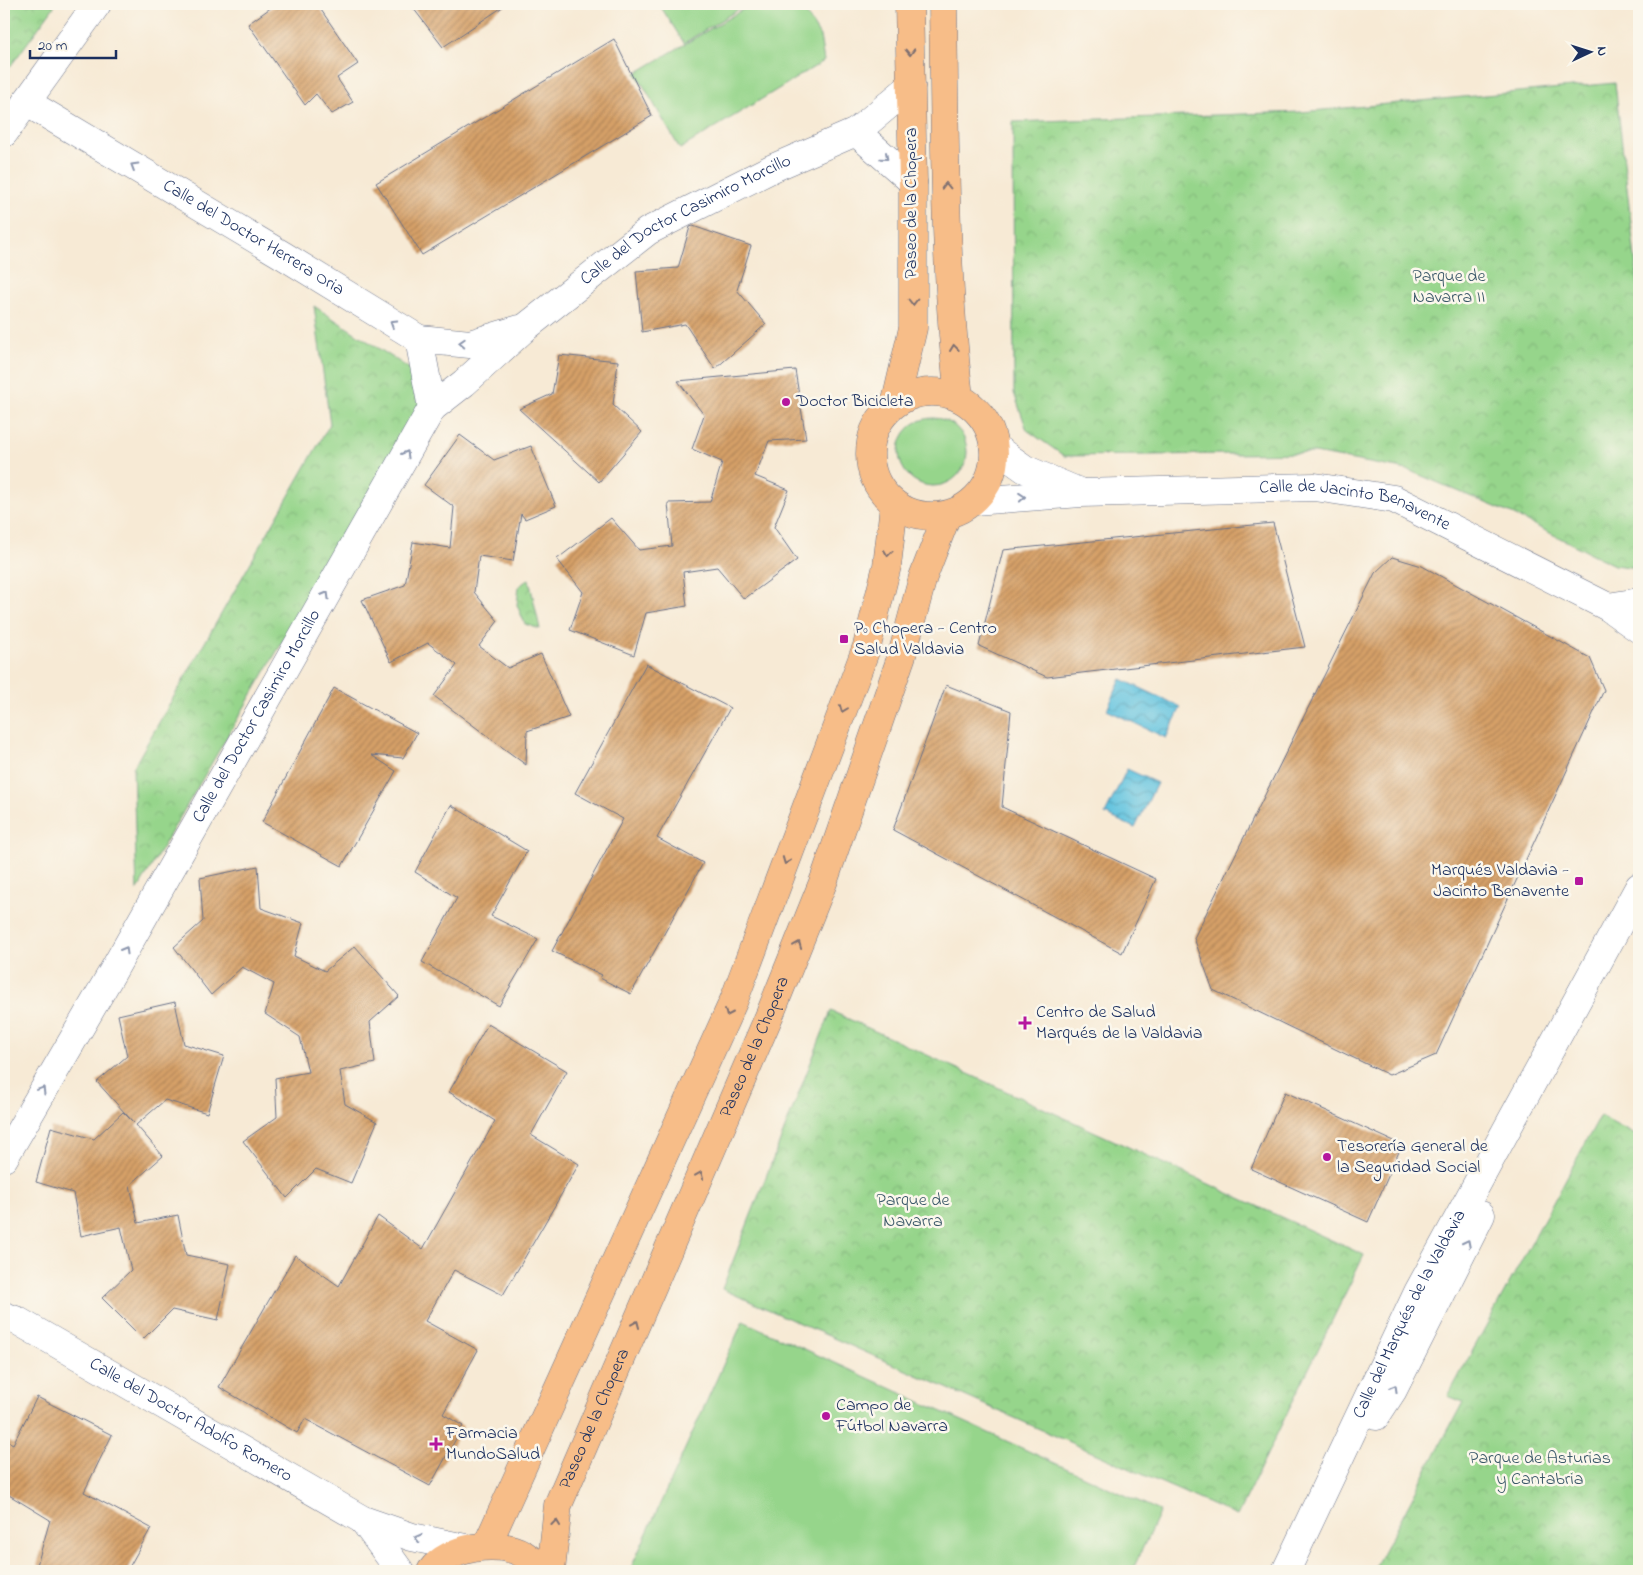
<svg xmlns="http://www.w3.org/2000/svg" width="1643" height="1575" font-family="'Indie Flower',sans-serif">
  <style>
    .park { fill: url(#park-crowns); stroke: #588274 }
    .garden { fill: #96d58b; stroke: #588274 }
    .water { fill: url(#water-waves); stroke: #3e799e }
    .building { fill: url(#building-hatch) }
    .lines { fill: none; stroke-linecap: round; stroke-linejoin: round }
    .minor-casing { stroke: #687088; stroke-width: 29 }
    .major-casing { stroke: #687088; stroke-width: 29 }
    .minor { stroke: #fff; stroke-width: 28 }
    .major { stroke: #f7bd88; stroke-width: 28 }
    .oneway { stroke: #7e6f71 }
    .oneway2 { stroke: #8d97ae }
    .poi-dot { fill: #b5179e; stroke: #fbf7ec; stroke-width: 2 }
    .labels { text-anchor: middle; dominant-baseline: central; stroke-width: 5; stroke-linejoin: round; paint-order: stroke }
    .street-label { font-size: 18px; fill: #1b2f5e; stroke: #fbf7ec }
    .park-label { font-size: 18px; fill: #3a5869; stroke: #fbf7ec }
    .poi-label { font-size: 18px; fill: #1b2f5e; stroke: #fbf7ec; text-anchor: start }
  </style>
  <defs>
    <pattern id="park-crowns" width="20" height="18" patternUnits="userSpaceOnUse" patternTransform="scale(1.25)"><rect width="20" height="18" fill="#96d58b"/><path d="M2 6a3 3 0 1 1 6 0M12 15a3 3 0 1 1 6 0" fill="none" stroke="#81b77a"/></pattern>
    <pattern id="water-waves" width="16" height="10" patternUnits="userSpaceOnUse" patternTransform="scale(1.25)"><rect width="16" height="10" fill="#60c3df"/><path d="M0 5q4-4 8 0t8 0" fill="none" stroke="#4e9fb8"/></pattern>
    <pattern id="building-hatch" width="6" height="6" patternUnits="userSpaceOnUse" patternTransform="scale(1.25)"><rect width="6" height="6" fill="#d6a067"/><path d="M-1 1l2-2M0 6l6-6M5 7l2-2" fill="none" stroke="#ad8358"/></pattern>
  </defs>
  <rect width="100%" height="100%" fill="#fbf7ec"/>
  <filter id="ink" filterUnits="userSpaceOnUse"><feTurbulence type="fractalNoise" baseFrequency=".02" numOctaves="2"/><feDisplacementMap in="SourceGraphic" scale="10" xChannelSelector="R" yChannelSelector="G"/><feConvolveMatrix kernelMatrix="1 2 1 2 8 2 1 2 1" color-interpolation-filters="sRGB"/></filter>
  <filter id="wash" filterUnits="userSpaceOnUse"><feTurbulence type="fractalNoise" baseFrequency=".0096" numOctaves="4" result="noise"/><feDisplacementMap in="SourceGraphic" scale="20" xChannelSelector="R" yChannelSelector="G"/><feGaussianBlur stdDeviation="1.12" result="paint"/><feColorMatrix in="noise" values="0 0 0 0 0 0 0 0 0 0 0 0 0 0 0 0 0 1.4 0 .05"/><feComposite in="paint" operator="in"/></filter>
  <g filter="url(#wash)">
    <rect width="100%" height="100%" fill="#f7ead5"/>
    <path class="park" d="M 4,4 L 56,4 L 4,75 Z
      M 1615,83 L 1639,293 L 1639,566 L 1637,568 L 1614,565 L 1512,514 L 1408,470 L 1315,453 L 1064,456 L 1027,430 L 1014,393 L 1013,122 L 1301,112 Z
      M 314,306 L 433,384 L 137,891 L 133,768 L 330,424 Z
      M 529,579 L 540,629 L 525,624 L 517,605 L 519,586 Z
      M 831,1011 L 1364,1255 L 1237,1516 L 722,1289 Z
      M 1600,1116 L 1639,1137 L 1639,1571 L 1373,1571 L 1463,1402 L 1448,1396 Z"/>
    <path class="garden" d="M 659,4 L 747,4 L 684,43 Z
      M 752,4 L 800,4 L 820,36 L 824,61 L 680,149 L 636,73 Z
      M899 452a34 34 0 1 1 68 0a34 34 0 1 1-68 0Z
      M 743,1321 L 1160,1511 L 1132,1571 L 637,1571 L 631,1568 Z"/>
    <path class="water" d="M 1121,679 L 1181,707 L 1166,738 L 1107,710 Z
      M 1127,769 L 1157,783 L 1135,828 L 1105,814 Z"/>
    <g id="blocks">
      <path class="building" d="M 276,4 L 317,4 L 358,64 L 337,78 L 353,102 L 332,114 L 316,94 L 305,105 L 248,24 Z
        M 410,4 L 507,4 L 443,47 Z
        M 614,39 L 652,116 L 422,255 L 376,183 Z
        M 693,226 L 751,246 L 737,290 L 766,324 L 715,369 L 685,324 L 642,332 L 636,271 L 678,268 L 690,227 Z
        M 559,355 L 618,361 L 613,405 L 642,432 L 599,482 L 519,409 L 552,394 Z
        M 795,370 L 806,439 L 769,441 L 755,476 L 789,490 L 774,527 L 797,560 L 744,599 L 717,567 L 683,572 L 687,606 L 646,613 L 634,655 L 570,630 L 583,592 L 557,559 L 611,518 L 639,550 L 672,546 L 668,503 L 710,502 L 722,462 L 692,449 L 704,415 L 678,381 Z
        M 460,435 L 494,460 L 531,446 L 556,506 L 525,519 L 521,514 L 513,561 L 479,556 L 474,592 L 498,621 L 479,646 L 508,668 L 541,654 L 569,717 L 527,731 L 526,765 L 434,696 L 457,665 L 428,643 L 391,662 L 362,600 L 405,585 L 413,542 L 450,548 L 454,507 L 424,485 Z
        M 1273,523 L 1305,647 L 1047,677 L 979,646 L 1003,550 Z
        M 1392,557 L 1422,566 L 1590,658 L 1604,690 L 1436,1055 L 1389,1075 L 1213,990 L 1194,938 L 1375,573 Z
        M 646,664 L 730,708 L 657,838 L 703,863 L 631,994 L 600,978 L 602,975 L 552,951 L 623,819 L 575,793 Z
        M 946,685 L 1011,711 L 1002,807 L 1156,879 L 1122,953 L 893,830 Z
        M 334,688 L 417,733 L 403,758 L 371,755 L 396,771 L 342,866 L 262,822 Z
        M 451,805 L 527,851 L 491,916 L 538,939 L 499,1006 L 422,962 L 457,898 L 415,872 Z
        M 258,866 L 261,908 L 303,923 L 294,956 L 325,971 L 355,946 L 399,996 L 370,1022 L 375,1063 L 340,1071 L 345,1104 L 377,1122 L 351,1183 L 316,1169 L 287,1198 L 243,1141 L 277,1117 L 275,1078 L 308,1072 L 300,1037 L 265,1014 L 274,984 L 242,967 L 211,995 L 174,947 L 203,921 L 200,878 Z
        M 175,1002 L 184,1044 L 224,1056 L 207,1113 L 165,1100 L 136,1125 L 163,1156 L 130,1185 L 138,1223 L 178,1215 L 186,1255 L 230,1264 L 218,1320 L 172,1310 L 143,1339 L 102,1298 L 131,1270 L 121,1227 L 81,1236 L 73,1193 L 36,1182 L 51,1127 L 94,1139 L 123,1112 L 134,1123 L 97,1082 L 127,1056 L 118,1015 Z
        M 488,1024 L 567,1071 L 531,1135 L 579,1164 L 503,1295 L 454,1270 L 425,1321 L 478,1350 L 443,1414 L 463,1426 L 430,1486 L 305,1419 L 297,1433 L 219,1387 L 295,1255 L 339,1286 L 378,1216 L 423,1249 L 495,1121 L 449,1092 Z
        M 1285,1092 L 1402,1145 L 1368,1222 L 1251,1169 Z
        M 37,1397 L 112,1435 L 84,1492 L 151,1528 L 127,1571 L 48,1571 L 37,1565 L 50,1520 L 4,1492 L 4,1439 L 13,1444 Z"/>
    </g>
  </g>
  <g filter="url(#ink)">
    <use href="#blocks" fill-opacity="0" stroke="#687088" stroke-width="1"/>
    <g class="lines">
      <defs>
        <g id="minor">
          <path id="s1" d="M 26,102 L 284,256 L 419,339 L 432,408"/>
          <path d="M 856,132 L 913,182"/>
          <path d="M 4,133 L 97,4"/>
          <path d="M 419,339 L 470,344 L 520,329"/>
          <path d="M 994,447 L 1025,469 L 1077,491"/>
          <path id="s2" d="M 974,501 L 1081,493 L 1315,487 L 1394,499 L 1608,607 L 1639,629"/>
          <path d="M 1608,607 L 1639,602"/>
          <path id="s3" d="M 4,1158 L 113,971 L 432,408 L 464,383 L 526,327 L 648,231 L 773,168 L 856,132 L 911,86"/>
          <path id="s4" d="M 4,1316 L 18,1321 L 363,1520 L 412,1537 L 465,1548"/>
          <path d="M 1376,1416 L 1393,1390 L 1481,1215"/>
          <path d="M 363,1520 L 400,1571"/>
          <path id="s5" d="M 1286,1571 L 1418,1292 L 1639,887"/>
        </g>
        <g id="major">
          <path d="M 943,4 C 945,135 944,267 959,397"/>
          <circle cx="932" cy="454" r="62"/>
          <path d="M 896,401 L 913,328 L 913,182 L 909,4"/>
          <path d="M 487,1545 L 734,1000 L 867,646 L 887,566 L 894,505"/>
          <path d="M 431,1571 C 448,1547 498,1539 523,1554 C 531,1559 538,1566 545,1571"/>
          <path id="s6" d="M 551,1571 L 558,1505 L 770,1014 L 824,880 L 902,655 L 923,577 L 947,515"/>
        </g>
      </defs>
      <use href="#minor" class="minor-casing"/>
      <use href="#major" class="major-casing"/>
      <use href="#minor" class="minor"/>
      <use href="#major" class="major"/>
    </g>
    <defs><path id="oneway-chevron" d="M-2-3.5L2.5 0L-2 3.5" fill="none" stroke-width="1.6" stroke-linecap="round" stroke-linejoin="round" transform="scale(1.25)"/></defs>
    <g class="oneway">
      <use href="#oneway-chevron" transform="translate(910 52) rotate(88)"/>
      <use href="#oneway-chevron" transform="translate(946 186) rotate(-92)"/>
      <use href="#oneway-chevron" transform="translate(913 302) rotate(90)"/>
      <use href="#oneway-chevron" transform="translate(954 348) rotate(-97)"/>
      <use href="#oneway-chevron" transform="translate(888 553) rotate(97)"/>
      <use href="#oneway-chevron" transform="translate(843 709) rotate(111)"/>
      <use href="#oneway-chevron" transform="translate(786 861) rotate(111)"/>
      <use href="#oneway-chevron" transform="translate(798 945) rotate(-68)"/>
      <use href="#oneway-chevron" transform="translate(728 1013) rotate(114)"/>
      <use href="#oneway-chevron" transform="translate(700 1175) rotate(-67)"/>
      <use href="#oneway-chevron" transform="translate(636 1324) rotate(-67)"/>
      <use href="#oneway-chevron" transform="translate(556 1523) rotate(-84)"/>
    </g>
    <g class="oneway2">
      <use href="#oneway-chevron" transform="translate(885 157) rotate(41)"/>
      <use href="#oneway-chevron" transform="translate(134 166) rotate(-149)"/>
      <use href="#oneway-chevron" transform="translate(393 323) rotate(-148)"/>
      <use href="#oneway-chevron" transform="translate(462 343) rotate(-177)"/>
      <use href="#oneway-chevron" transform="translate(406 454) rotate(-60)"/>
      <use href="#oneway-chevron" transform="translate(1022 497) rotate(-5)"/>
      <use href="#oneway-chevron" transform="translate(326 595) rotate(-60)"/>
      <use href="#oneway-chevron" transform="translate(125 950) rotate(-60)"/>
      <use href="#oneway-chevron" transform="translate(42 1090) rotate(-59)"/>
      <use href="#oneway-chevron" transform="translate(1467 1243) rotate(-63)"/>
      <use href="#oneway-chevron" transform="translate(1394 1388) rotate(-60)"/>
      <use href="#oneway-chevron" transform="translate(418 1538) rotate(-166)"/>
    </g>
  </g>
  <g class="poi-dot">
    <circle cx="786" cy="402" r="5"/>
    <rect x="839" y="634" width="10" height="10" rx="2.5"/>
    <rect x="1574" y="876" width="10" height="10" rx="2.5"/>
    <path d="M1022.5 1015.5h5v5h5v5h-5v5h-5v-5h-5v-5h5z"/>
    <circle cx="1327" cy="1157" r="5"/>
    <circle cx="826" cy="1416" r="5"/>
    <path d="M433.5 1436.5h5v5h5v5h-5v5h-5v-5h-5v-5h5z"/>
  </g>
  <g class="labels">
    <g class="street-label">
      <text transform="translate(912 203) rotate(-90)">Paseo de la Chopera</text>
      <text stroke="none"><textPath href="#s3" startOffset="1181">Calle del Doctor Casimiro Morcillo</textPath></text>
      <text stroke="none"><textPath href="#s1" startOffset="265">Calle del Doctor Herrera Oria</textPath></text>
      <text stroke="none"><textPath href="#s2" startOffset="384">Calle de Jacinto Benavente</textPath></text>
      <text stroke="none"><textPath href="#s3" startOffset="509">Calle del Doctor Casimiro Morcillo</textPath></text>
      <text stroke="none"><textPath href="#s6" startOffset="565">Paseo de la Chopera</textPath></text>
      <text stroke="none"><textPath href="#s5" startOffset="285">Calle del Marqués de la Valdavia</textPath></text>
      <text stroke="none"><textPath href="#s6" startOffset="160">Paseo de la Chopera</textPath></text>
      <text stroke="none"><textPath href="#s4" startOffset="214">Calle del Doctor Adolfo Romero</textPath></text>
    </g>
    <g class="park-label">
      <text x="1449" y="277">Parque de<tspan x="1449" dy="21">Navarra II</tspan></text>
      <text x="913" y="1201">Parque de<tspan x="913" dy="21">Navarra</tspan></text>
      <text x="1540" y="1459">Parque de Asturias<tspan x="1540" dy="21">y Cantabria</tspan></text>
    </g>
    <g class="poi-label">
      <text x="796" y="402">Doctor Bicicleta</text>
      <text x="854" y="629">Pº Chopera - Centro<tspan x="854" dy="21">Salud Valdavia</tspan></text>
      <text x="1569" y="871" text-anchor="end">Marqués Valdavia -<tspan x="1569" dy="21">Jacinto Benavente</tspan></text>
      <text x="1036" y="1013">Centro de Salud<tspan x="1036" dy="21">Marqués de la Valdavia</tspan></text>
      <text x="1337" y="1147">Tesorería General de<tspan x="1337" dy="21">la Seguridad Social</tspan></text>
      <text x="836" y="1406">Campo de<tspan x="836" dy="21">Fútbol Navarra</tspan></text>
      <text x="446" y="1434">Farmacia<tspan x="446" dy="21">MundoSalud</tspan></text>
    </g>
  </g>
  <rect width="1643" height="1575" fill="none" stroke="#fbf7ec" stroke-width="20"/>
  <g transform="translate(1590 52) rotate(86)" stroke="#fbf7ec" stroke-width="4" paint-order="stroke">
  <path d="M0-4L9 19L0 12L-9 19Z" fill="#1b2f5e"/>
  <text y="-8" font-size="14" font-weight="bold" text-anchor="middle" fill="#1b2f5e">N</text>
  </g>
  <path d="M30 50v8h86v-8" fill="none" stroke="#1b2f5e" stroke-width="2.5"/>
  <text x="38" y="50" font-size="15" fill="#1b2f5e" stroke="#fbf7ec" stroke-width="4" paint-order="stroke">20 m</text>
</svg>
